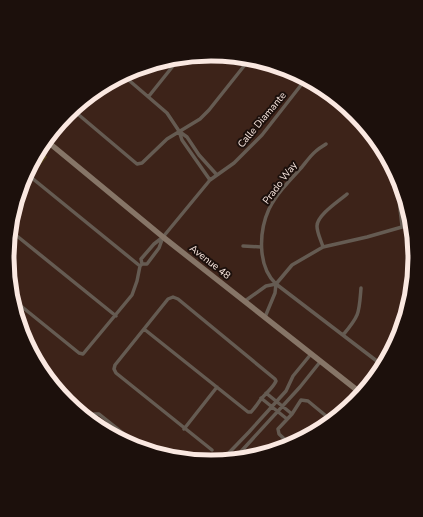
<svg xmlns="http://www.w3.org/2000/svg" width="423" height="517" font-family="'Nunito Sans',sans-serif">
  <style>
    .green { fill: #534016 }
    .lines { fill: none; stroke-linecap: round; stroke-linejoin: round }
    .street { stroke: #655b52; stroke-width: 3.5 }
    .secondary { stroke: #867567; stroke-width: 5.5 }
    .labels { text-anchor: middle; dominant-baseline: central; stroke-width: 4; stroke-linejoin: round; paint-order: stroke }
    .street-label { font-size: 10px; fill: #fae8e1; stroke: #1c100c }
    .rim { fill: none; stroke: #fae8e1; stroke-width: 5 }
  </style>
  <rect width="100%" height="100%" fill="#3d2319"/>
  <path class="green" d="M 42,152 L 47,157 L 33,173 L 30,169 Z"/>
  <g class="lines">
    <path class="street" d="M 124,76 L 167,113 L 179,131 L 182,140 L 210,180
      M 149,96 L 177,61
      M 73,110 L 137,164 L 142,163 L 167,139 L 200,119 L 209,110 L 248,61
      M 180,132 L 187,137 L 199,155 L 217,175
      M 326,144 C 323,146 319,148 316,151 C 311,155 306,162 302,167 C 290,180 277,193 269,209 C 259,231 257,266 276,284 L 382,365
      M 27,174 L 140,266
      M 399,178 L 399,200 L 402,226
      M 12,232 L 116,316
      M 243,246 L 261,247
      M 323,247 C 321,240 317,233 317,226 C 317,215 339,201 347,194
      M 142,264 L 147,264 L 159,248 L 163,237
      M 245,301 L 266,286 L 276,284
      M 16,302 L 79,353 L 83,354 L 132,295 L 137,281 L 140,266 L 142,264 L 141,259 L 154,244 L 163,237 L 210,180 L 234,163 L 262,135 L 305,80
      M 265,317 L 275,293 L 276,284 L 292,265 L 323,247 L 367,237 L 409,225
      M 144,329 L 248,412 L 251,412 C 255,408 258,403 261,399 C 266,393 273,388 276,381 L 275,379 L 178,299 L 173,297 L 168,299 L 115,365 L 114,369 L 116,373 L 212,450
      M 343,335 C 360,315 359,313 361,288
      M 266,393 L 292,414
      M 261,398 L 287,419
      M 90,418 L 94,414 L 99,414 L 143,449
      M 184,429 L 217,387
      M 292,446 L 279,434 L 278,429 L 292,414 L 301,400 L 308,401 L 331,420
      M 235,458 L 300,387 L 320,362
      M 221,461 L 249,432 L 286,391 L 293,376 L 311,354"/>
    <path class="secondary" d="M 48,142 L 163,237 L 362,394"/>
  </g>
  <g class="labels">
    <g class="street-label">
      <text transform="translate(262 120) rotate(-50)">Calle Diamante</text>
      <text transform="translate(280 183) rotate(-53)">Prado Way</text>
      <text transform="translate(210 262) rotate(38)">Avenue 48</text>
    </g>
  </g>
  <path d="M0 0H423V517H0ZM14 258a197 197 0 1 1 394 0a197 197 0 1 1-394 0Z" fill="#1c100c" fill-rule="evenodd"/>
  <path class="rim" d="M14 258a197 197 0 1 1 394 0a197 197 0 1 1-394 0Z"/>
</svg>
